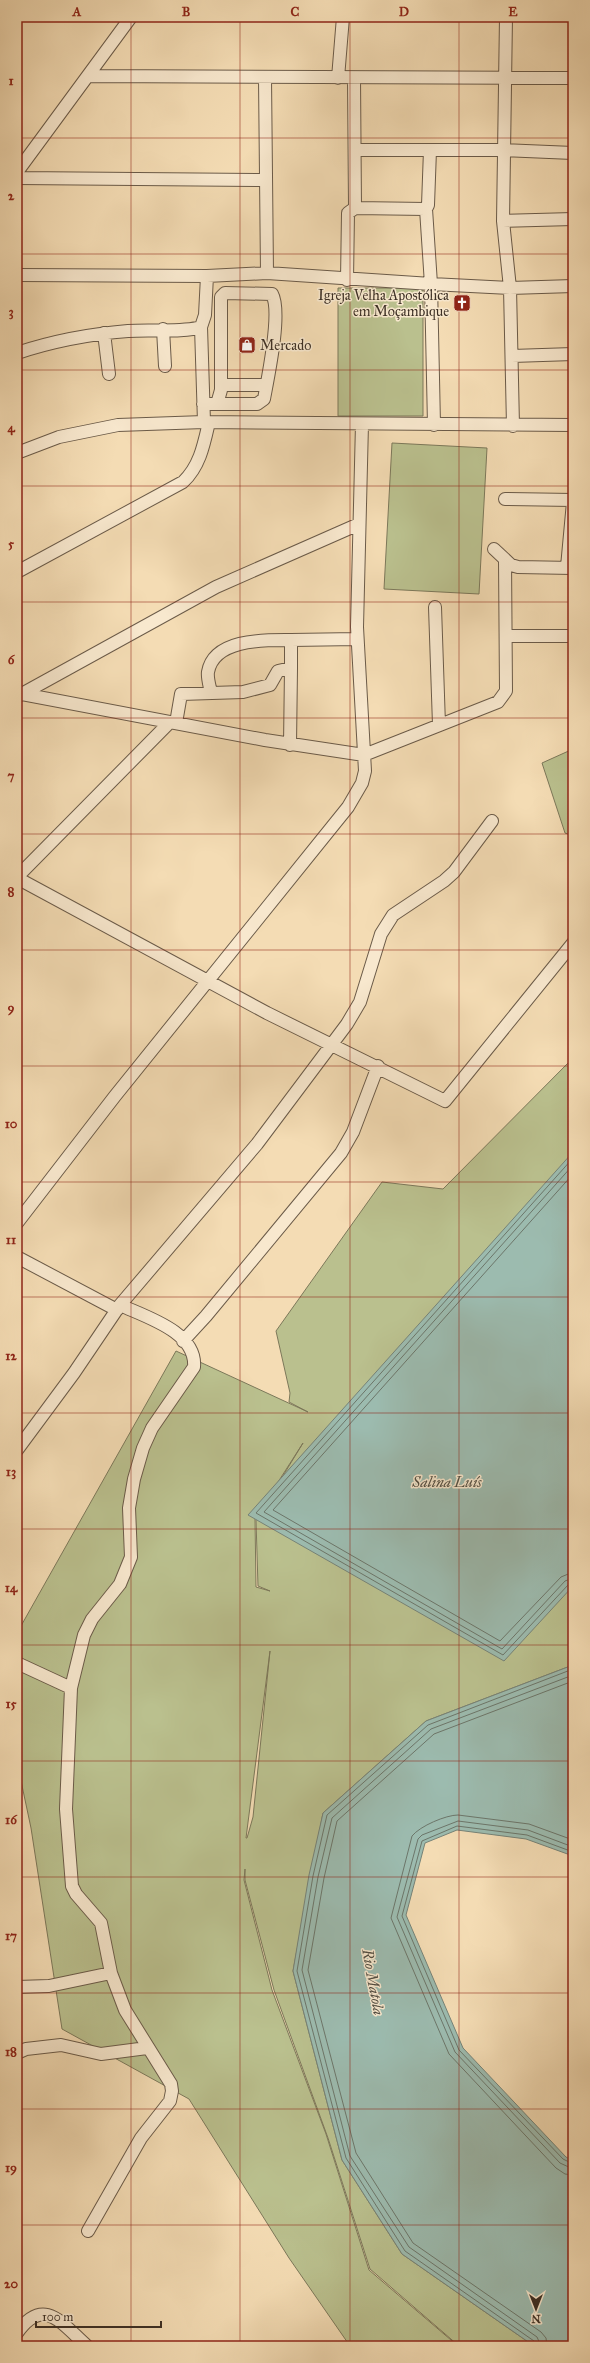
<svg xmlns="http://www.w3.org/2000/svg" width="590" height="2363" font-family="'IM FELL Great Primer',serif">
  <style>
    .green { fill: #bac08e; stroke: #7c785a; fill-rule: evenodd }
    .water { fill: #9cbbaf; stroke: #768378 }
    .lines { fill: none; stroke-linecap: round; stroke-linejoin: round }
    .shore { stroke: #6c766a; stroke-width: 1 }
    .minor-casing { stroke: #6b5b49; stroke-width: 14 }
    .minor { stroke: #f8e8ce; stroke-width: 12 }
    .grid { fill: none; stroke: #8f2418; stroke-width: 1; stroke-opacity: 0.55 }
    .labels { text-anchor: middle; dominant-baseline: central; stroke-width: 3; stroke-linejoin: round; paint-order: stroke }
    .poi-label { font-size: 14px; fill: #3d3025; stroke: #f8e8ce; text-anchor: end }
    .water-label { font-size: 15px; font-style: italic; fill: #504c41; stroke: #f8e8ce }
    .neatline { fill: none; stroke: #8f2418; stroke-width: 1.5 }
    .grid-label { font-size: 13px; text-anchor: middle; font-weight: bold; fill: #8f2418 }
  </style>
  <rect width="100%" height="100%" fill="#f4dcb4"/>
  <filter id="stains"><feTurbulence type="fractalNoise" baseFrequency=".005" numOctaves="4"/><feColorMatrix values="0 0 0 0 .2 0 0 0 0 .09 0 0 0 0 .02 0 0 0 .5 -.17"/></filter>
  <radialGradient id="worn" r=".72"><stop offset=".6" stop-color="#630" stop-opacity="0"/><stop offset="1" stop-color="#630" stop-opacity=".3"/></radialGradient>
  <path class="green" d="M 338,288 L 423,288 L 423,416 L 338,416 Z
    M 392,443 L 487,448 L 479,594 L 384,589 Z
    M 573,749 L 573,836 L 565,833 L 542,763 Z
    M 573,1058 L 573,1665 L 426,1721 L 323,1813 L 293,1971 L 342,2160 L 402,2254 L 534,2346 L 459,2346 L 370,2269 L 328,2138 L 274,1990 L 245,1880 L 245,1869 L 244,1880 L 272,1990 L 326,2134 L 369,2270 L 458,2346 L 350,2346 L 289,2258 L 189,2099 L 62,2029 L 31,1828 L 17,1762 L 17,1633 L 176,1351 L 308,1412 L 289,1402 L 290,1393 L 276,1331 L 382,1182 L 443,1189 ZM 303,1443 L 256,1520 L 258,1586 L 270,1591 L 256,1587 L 255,1518 ZM 270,1651 L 253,1817 L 247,1838 L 246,1838 Z"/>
  <path class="water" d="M 573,1152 L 573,1586 L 504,1661 L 248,1515 Z
    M 573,1665 L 573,1856 L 526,1839 L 457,1830 L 425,1843 L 406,1915 L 463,2048 L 566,2157 L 573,2161 L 573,2346 L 534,2346 L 402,2254 L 342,2160 L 293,1971 L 309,1875 L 323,1813 L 426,1721 Z"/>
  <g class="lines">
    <path class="shore" d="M 573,1158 L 256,1513 L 503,1655 L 568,1585 L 573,1583
      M 573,1165 L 264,1512 L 502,1649 L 565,1581 L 573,1578
      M 573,1174 L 273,1510 L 500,1641 L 561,1577 L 573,1572
      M 573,1840 L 529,1824 L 458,1815 C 446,1815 420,1826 412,1836 L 391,1918 L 449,2054 L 556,2168 L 565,2174 L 573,2175
      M 573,1847 L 528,1830 L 458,1821 L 422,1835 L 418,1839 L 397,1917 L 455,2052 L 560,2163 L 573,2169
      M 573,1852 L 527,1835 L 457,1826 L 422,1841 L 402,1916 L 459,2050 L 563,2159 L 573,2164
      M 536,2346 L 534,2341 L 405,2251 L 346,2158 L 297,1971 L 313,1876 L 327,1815 L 428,1725 L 573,1669
      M 541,2346 L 537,2337 L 409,2247 L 350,2156 L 302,1970 L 318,1877 L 332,1818 L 431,1729 L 573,1675
      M 547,2346 L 546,2338 L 541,2332 L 413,2243 L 356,2153 L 308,1970 L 324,1878 L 337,1821 L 434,1734 L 573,1681"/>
    <defs>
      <path id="minor" d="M 506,17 L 503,221 L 510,288 L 513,426
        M 89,76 L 573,78
        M 265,78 L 267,273
        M 338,78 L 343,17
        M 354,78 L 355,208
        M 355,150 L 504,150 L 573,153
        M 17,172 L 131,17
        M 17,178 L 265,180
        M 426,209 L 431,284 L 434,425
        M 503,221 L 573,219
        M 17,275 L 207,276 L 267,273 L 431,284 L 510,288 L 573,286
        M 347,280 L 348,213 L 355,208 L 426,209 L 428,205 L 430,150
        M 201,327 L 204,422
        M 163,329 L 165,366
        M 104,333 L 109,374
        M 17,353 C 53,341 90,334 128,331 C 149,329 183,333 201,327 L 205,315 L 207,276
        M 512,356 L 573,354
        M 221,385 L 266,385
        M 203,404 L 257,404 L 264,399 C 268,377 282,312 272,294 L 225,293 L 221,297 L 221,390 L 217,404
        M 17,453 L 59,437 L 118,425 L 204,422 L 573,425
        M 505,499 L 573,500
        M 494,549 L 511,565 L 518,567 L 573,568
        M 567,567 L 573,502
        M 17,572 L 183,482 C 200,466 204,444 209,422
        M 435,607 L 439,725
        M 506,636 L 573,636
        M 291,640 L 357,639
        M 211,693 C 210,687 207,678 208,672 C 214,638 266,640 291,640 L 291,668
        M 22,694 L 265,740 L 364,755 L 498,702 L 506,691 L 505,560
        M 20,695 L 216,587 L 359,524
        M 176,723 L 181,694 L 243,692 L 270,685 L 278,671 L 291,668 L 290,745
        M 17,877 L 170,722
        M 17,878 L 267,1013 L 445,1101 L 573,943
        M 17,1223 L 115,1096 L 348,807 L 362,783 L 365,771 L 357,627 L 362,424
        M 17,1257 L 117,1310
        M 183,1341 L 206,1316 L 341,1153 L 353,1132 L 378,1066
        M 17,1450 L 74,1373 L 120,1305 L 257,1144 L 347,1024 L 360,1002 L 381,934 L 393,915 L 444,881 L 454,872 L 492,821
        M 17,1663 L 71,1688
        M 17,1987 L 49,1986 L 111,1973
        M 17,2053 L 26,2049 L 61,2045 L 101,2054 L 147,2048
        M 88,2231 L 141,2138 L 170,2101 L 172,2091 L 171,2084 L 125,2010 L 111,1973 L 101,1923 L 76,1894 L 72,1886 L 66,1809 L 71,1688 L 84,1635 L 92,1619 L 120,1584 L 131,1557 L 129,1508 L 134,1479 L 143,1448 L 152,1428 L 194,1367 C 197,1332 146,1317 120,1305
        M 17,2333 C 44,2295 62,2324 87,2346"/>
    </defs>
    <use href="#minor" class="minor-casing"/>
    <use href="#minor" class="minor"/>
  </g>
  <path class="grid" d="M 131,17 L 131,2346M 240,17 L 240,2346M 350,17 L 350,2346M 459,17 L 459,2346M 17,138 L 573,138M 17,254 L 573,254M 17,370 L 573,370M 17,486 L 573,486M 17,602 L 573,602M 17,718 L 573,718M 17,834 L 573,834M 17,950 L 573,950M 17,1066 L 573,1066M 17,1182 L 573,1182M 17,1297 L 573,1297M 17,1413 L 573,1413M 17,1529 L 573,1529M 17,1645 L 573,1645M 17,1761 L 573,1761M 17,1877 L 573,1877M 17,1993 L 573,1993M 17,2109 L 573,2109M 17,2225 L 573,2225"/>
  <defs>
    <symbol id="church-square" viewBox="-11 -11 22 22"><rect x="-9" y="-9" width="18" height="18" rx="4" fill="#8f2418" stroke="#f8e8ce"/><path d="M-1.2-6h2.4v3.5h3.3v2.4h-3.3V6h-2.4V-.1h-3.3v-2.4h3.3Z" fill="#fff"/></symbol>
    <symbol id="shop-square" viewBox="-11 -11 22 22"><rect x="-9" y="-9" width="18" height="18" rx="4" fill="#8f2418" stroke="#f8e8ce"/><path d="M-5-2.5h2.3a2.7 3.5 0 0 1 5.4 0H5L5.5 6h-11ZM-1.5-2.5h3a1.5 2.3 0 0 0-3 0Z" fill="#fff"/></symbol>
  </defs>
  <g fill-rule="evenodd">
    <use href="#church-square" x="452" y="293" width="20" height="20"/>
    <use href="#shop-square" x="237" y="335" width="20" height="20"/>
  </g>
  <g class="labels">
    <g class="poi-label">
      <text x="449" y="295">Igreja Velha Apostólica<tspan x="449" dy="16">em Moçambique</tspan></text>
      <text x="260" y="345" text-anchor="start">Mercado</text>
    </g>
    <g class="water-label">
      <text x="447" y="1482">Salina Luís</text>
      <text transform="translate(373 1982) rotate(80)">Rio Matola</text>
    </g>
  </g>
  <rect width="590" height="2363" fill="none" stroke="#f4dcb4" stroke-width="44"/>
  <g transform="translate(536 2309) rotate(180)" stroke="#f8e8ce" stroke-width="3" paint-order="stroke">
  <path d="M0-3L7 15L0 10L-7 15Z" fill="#3d3025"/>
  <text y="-6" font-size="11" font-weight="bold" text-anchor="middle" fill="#3d3025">N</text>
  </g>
  <path d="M36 2321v6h125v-6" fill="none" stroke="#3d3025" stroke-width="2"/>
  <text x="42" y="2321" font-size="12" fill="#3d3025" stroke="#f8e8ce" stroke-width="3" paint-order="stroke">100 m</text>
  <rect x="22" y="22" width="546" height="2319" class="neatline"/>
  <g class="grid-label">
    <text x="77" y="16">A</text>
    <text x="186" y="16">B</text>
    <text x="295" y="16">C</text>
    <text x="404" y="16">D</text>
    <text x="513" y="16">E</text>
    <text x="11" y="85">1</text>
    <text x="11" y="200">2</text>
    <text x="11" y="316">3</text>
    <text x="11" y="432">4</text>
    <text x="11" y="548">5</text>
    <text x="11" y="664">6</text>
    <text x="11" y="780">7</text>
    <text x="11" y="896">8</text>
    <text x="11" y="1012">9</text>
    <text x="11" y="1128">10</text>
    <text x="11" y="1244">11</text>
    <text x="11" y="1360">12</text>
    <text x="11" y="1476">13</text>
    <text x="11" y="1592">14</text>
    <text x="11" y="1708">15</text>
    <text x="11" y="1824">16</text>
    <text x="11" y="1940">17</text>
    <text x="11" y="2056">18</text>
    <text x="11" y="2172">19</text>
    <text x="11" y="2288">20</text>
  </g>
  <rect width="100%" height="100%" filter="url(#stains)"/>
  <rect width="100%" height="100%" fill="url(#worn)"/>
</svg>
